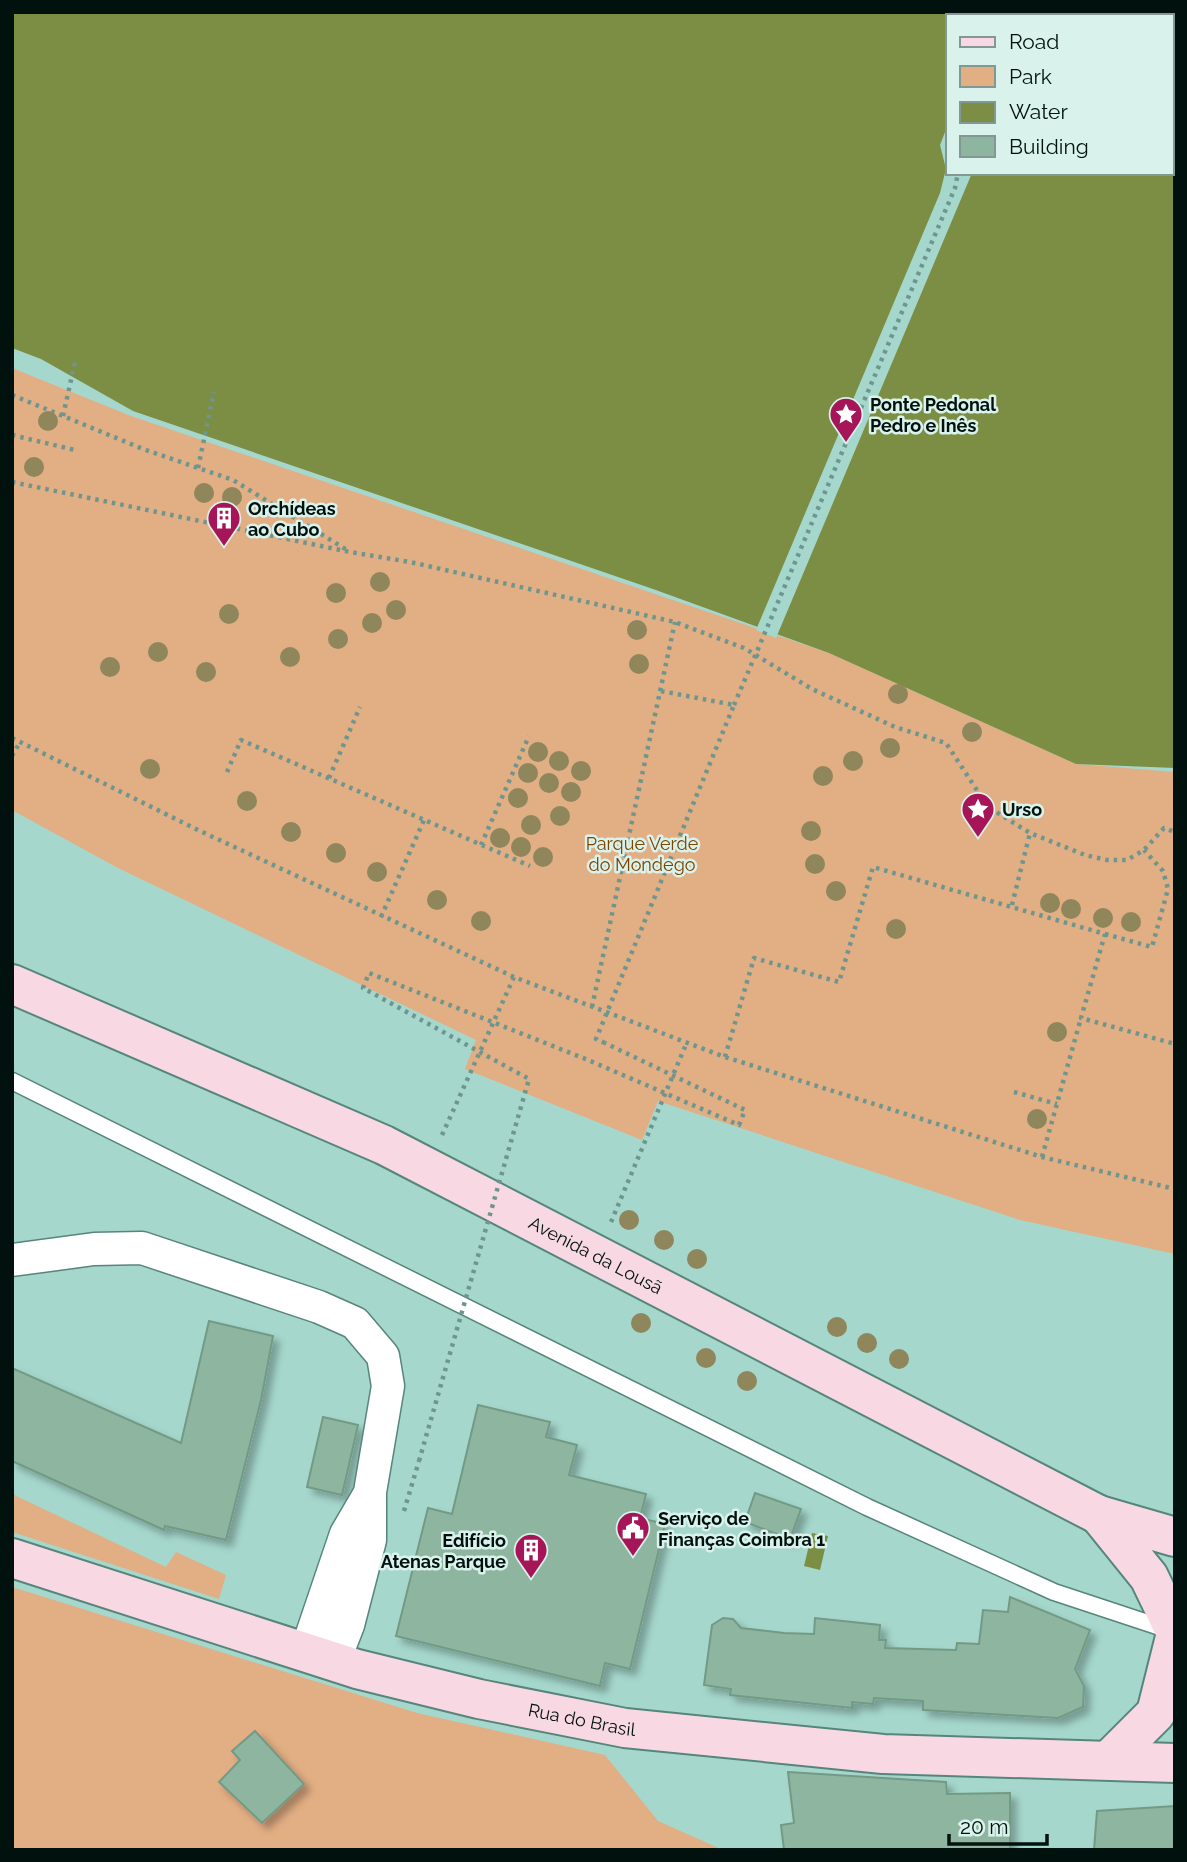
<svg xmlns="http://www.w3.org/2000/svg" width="1187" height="1862" font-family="Raleway,sans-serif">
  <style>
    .green { fill: #e2ae83 }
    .water { fill: #7c8d44; fill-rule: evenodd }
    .pier { fill: #a5d7cc }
    .building { fill: #8db59f; stroke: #739a85; stroke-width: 2; filter: url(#shadow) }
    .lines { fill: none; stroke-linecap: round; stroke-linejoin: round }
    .service-casing { stroke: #56857c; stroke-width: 19 }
    .minor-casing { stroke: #56857c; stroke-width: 35 }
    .secondary-casing { stroke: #56857c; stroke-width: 42 }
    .path { stroke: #6f968e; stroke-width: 4.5; stroke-dasharray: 3.5 5; stroke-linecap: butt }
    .service { stroke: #fff; stroke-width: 16 }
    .minor { stroke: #fff; stroke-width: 32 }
    .secondary { stroke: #f8d9e3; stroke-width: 38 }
    .path-bridge { stroke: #6f968e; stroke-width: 4.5; stroke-dasharray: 3.5 5; stroke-linecap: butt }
    .tree { fill: #8f865c }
    .labels { text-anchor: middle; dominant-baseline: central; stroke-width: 5; stroke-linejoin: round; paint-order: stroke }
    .poi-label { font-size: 18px; font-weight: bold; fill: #01110e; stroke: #d9f2ec; text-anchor: start }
    .park-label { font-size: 18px; fill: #7d4400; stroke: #d9f2ec }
    .street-label { font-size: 18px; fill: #01110e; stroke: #d9f2ec }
  </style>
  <defs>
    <filter id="shadow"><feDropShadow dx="6" dy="6" stdDeviation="3.5" flood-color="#0004"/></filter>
  </defs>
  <rect width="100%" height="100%" fill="#a5d7cc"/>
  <path class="green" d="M 12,368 L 131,416 L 829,653 L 1076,764 L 1175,772 L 1175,1254 L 1020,1220 L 658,1101 L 642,1140 L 465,1069 L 476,1040 L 118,868 L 12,810 Z
    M 12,1494 L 166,1567 L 176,1552 L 226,1575 L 219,1599 L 12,1532 Z
    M 12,1587 L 417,1713 L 605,1755 L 658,1821 L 723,1850 L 12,1850 Z"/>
  <path class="water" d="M 12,12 L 1175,12 L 1175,768 L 1076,764 L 829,653 L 653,589 L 133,411 L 41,359 L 12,348 ZM 947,16 L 1171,16 L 1171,173 L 947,173 Z
    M 812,1533 L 828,1536 L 820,1570 L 804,1566 Z"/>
  <path class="pier" d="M 947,127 L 947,173 L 972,173 L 776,638 L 756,630 L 940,193 L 946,169 L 940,145 Z"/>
  <path class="building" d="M 209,1321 L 273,1336 L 261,1400 L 226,1540 L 165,1526 L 164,1530 L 12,1461 L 12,1368 L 181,1443 Z
    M 478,1405 L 550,1422 L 546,1437 L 577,1445 L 569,1475 L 646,1494 L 640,1518 L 665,1524 L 630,1669 L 605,1663 L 600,1686 L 396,1636 L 428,1508 L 452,1514 Z
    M 323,1417 L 358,1425 L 342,1495 L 307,1487 Z
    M 755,1493 L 801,1509 L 790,1539 L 745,1522 Z
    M 1010,1597 L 1090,1630 L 1075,1669 L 1084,1686 L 1083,1707 L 1058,1718 L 923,1710 L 923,1701 L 874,1698 L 873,1704 L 852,1702 L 852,1708 L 730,1695 L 731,1689 L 704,1685 L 712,1625 L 723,1618 L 733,1619 L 741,1628 L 784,1633 L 814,1634 L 815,1618 L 880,1625 L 879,1640 L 886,1640 L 885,1648 L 956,1650 L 957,1643 L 979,1644 L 983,1610 L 1008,1612 Z
    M 255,1731 L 304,1784 L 262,1823 L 219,1782 L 240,1760 L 232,1751 Z
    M 788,1772 L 946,1782 L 947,1794 L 1010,1793 L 1010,1850 L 784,1850 L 781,1825 L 794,1823 Z
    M 1175,1806 L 1175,1850 L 1094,1850 L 1097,1811 Z"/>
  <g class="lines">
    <defs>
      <path id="service" d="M 12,1081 L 867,1507 L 1054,1592 L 1169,1630"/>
      <path id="minor" d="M 12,1260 L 94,1249 L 142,1248 L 319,1307 L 355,1323 L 383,1356 L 388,1386 L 370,1492 L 370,1540 L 348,1625 L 334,1661
        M 306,1652 L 346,1534 L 370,1493"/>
      <g id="secondary">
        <path id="s1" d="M 12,984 L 384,1145 L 1099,1515 L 1175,1537"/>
        <path d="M 1099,1515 L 1149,1577 L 1175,1631"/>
        <path id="s2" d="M 12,1558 L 357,1669 L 479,1699 L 625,1728 L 883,1754 L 1175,1763"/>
        <path d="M 1110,1759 L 1156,1713 L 1175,1637"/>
      </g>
    </defs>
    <use href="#service" class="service-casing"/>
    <use href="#minor" class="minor-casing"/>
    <use href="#secondary" class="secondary-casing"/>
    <path class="path" d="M 1005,16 L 1006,12
      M 12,332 L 13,328
      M 12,395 L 143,449 L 233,480 L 347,550
      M 63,416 L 75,362
      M 12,435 L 75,450
      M 198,468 L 214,392
      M 12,482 L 350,552 L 410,562 L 675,622 L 744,648 L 812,689 L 895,727 L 946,743 L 988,807 L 1030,833 L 1085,855 L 1107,860 L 1127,860 L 1144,850 L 1164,828 L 1175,832
      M 12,738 L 198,830 L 514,977 L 725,1057 L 1042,1157 L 1175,1189
      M 12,756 L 20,742
      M 227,772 L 241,740 L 530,866
      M 329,778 L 360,707
      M 481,845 L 529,736
      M 1012,905 L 1030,833
      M 381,917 L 424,820
      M 1105,934 L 1152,947 L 1168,889 L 1163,871 L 1144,850
      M 592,1007 L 675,622
      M 605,1043 L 596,1039 L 734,705 L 661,691
      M 725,1057 L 754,958 L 839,982 L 873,867 L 1105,934 L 1081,1018 L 1175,1044
      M 1014,1092 L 1057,1104
      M 442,1135 L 514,977
      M 1042,1157 L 1081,1018
      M 611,1222 L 687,1042
      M 404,1511 L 419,1461"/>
    <use href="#service" class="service"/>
    <use href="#minor" class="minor"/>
    <use href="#secondary" class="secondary"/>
    <path class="path-bridge" d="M 734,705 L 955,188 L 958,173
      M 419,1461 L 529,1079 L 363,988 L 369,973 L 588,1060 L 739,1125 L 745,1110 L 605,1043"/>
  </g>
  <g class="tree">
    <circle cx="48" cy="421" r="10"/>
    <circle cx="34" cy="467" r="10"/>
    <circle cx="204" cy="493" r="10"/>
    <circle cx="232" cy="497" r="10"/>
    <circle cx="380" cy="582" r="10"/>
    <circle cx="336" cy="593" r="10"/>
    <circle cx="396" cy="610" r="10"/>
    <circle cx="229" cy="614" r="10"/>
    <circle cx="372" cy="623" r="10"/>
    <circle cx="637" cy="630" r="10"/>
    <circle cx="338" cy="639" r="10"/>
    <circle cx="158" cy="652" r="10"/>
    <circle cx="290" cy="657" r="10"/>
    <circle cx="639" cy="664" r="10"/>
    <circle cx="110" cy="667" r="10"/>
    <circle cx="206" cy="672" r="10"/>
    <circle cx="898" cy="694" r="10"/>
    <circle cx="972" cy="732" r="10"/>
    <circle cx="890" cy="748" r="10"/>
    <circle cx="538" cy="752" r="10"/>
    <circle cx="559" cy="761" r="10"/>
    <circle cx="853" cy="761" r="10"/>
    <circle cx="150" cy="769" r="10"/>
    <circle cx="581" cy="771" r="10"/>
    <circle cx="528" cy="773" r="10"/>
    <circle cx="823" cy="776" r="10"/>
    <circle cx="549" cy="783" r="10"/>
    <circle cx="571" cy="792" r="10"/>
    <circle cx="518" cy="798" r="10"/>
    <circle cx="247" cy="801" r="10"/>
    <circle cx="560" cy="816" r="10"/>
    <circle cx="531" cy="825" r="10"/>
    <circle cx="811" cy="831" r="10"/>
    <circle cx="291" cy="832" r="10"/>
    <circle cx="500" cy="838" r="10"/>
    <circle cx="521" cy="847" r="10"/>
    <circle cx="336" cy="853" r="10"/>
    <circle cx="543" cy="857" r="10"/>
    <circle cx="815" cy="864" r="10"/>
    <circle cx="377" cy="872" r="10"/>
    <circle cx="836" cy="891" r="10"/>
    <circle cx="437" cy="900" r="10"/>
    <circle cx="1050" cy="903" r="10"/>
    <circle cx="1071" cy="909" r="10"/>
    <circle cx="1103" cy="918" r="10"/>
    <circle cx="481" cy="921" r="10"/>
    <circle cx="1131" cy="922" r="10"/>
    <circle cx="896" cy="929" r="10"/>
    <circle cx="1057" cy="1032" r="10"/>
    <circle cx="1037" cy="1119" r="10"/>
    <circle cx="629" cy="1220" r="10"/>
    <circle cx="664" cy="1240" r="10"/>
    <circle cx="697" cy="1259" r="10"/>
    <circle cx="641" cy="1323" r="10"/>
    <circle cx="837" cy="1327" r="10"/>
    <circle cx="867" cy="1343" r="10"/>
    <circle cx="706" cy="1358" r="10"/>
    <circle cx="899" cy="1359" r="10"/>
    <circle cx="747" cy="1381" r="10"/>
  </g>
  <defs>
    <symbol id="sight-pin" viewBox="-11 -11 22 30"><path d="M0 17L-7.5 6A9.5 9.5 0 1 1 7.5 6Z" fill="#a51557" stroke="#d9f2ec"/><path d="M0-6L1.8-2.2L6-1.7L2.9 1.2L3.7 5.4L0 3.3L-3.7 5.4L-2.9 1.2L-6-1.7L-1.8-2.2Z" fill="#fff"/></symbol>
    <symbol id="building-pin" viewBox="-11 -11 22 30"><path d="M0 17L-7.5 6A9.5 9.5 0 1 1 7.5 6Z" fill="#a51557" stroke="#d9f2ec"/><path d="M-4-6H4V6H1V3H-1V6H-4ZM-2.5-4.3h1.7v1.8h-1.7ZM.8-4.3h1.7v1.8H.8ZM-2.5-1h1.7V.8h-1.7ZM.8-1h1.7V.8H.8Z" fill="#fff"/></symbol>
    <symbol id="civic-pin" viewBox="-11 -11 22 30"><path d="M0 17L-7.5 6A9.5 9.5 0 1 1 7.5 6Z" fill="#a51557" stroke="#d9f2ec"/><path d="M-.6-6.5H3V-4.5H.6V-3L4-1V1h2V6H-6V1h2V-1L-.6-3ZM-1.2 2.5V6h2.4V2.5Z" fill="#fff"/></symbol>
  </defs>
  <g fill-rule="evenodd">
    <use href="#sight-pin" x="827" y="395" width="38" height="52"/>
    <use href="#building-pin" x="205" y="499" width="38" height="52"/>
    <use href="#sight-pin" x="959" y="790" width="38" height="52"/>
    <use href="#civic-pin" x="614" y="1509" width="38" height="52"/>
    <use href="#building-pin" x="512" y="1531" width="38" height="52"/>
  </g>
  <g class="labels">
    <g class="poi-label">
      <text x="870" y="404">Ponte Pedonal<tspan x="870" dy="21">Pedro e Inês</tspan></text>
      <text x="248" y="508">Orchídeas<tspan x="248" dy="21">ao Cubo</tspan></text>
      <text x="1002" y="809">Urso</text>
      <text x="658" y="1518">Serviço de<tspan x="658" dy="21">Finanças Coimbra 1</tspan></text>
      <text x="506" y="1540" text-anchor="end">Edifício<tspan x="506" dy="21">Atenas Parque</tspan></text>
    </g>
    <g class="park-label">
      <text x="642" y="843">Parque Verde<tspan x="642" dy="21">do Mondego</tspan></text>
    </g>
    <g class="street-label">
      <text stroke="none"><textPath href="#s1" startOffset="644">Avenida da Lousã</textPath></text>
      <text stroke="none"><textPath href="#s2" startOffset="593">Rua do Brasil</textPath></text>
    </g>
  </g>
  <rect width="1187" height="1862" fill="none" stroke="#01110e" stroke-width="28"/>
  <rect x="946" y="14" width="228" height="161" fill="#d9f2ec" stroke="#839893" stroke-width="2"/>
  <rect x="960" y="37" width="35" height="10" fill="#f8d9e3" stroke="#839893" stroke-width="2"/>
  <text x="1009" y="49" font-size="21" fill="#01110e">Road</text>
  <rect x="960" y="66" width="35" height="21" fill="#e2ae83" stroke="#839893" stroke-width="2"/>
  <text x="1009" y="84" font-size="21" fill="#01110e">Park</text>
  <rect x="960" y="102" width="35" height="21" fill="#7c8d44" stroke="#839893" stroke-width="2"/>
  <text x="1009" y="119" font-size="21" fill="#01110e">Water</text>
  <rect x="960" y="136" width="35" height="21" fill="#8db59f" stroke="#839893" stroke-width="2"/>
  <text x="1009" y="154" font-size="21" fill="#01110e">Building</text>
  <path d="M949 1834v10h98v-10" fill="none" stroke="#01110e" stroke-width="3.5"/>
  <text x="960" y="1834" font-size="21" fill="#01110e" stroke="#d9f2ec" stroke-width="5" paint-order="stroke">20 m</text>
</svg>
